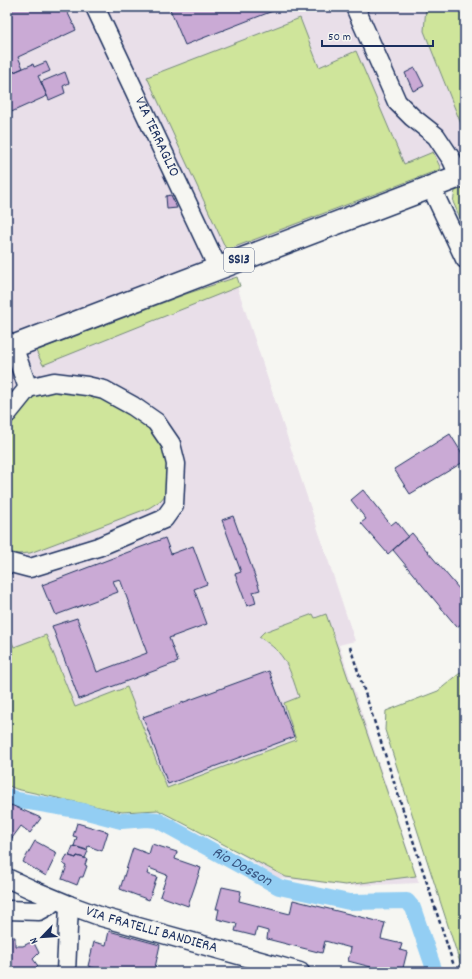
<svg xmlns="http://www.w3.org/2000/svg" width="472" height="979" font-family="Dekko,sans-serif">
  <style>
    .built { fill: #e9dfe9 }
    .green { fill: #cfe59b; stroke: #758a7c }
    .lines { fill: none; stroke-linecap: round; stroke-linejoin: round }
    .canal { stroke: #93cef3; stroke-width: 16 }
    .building { fill: #caaad5; stroke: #1b2f5e }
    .minor-casing { stroke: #1b2f5e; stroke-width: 21 }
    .major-casing { stroke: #1b2f5e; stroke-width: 25 }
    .path { stroke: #1b2f5e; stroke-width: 2.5; stroke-dasharray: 4 3; stroke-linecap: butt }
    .minor { stroke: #f6f6f2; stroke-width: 18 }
    .major { stroke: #f6f6f2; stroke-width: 22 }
    .labels { text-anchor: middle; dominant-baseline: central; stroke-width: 3; stroke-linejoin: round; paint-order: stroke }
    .shield { fill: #f6f6f2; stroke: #5d6b8a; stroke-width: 1 }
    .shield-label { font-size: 14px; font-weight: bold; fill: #1b2f5e }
    .street-label { font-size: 15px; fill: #1b2f5e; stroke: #f6f6f2 }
    .water-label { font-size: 16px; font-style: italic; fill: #395783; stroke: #f6f6f2 }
  </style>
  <rect width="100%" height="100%" fill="#f6f6f2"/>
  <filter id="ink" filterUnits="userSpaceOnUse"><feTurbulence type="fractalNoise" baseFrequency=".025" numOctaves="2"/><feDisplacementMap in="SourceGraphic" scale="8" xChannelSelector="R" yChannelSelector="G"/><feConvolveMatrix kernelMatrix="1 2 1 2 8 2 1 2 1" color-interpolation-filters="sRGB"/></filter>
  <g filter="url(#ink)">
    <path class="built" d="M 7,7 L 426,7 L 424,31 L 465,134 L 465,157 L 226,253 L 355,641 L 339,645 L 419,883 L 348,886 L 278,878 L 167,808 L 7,748 Z"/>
    <path class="green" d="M 426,7 L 465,7 L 465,134 L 424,31 Z
      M 300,18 L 319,67 L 356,51 L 404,164 L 433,152 L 441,169 L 232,248 L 226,249 L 147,77 Z
      M 465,187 L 465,229 L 453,202 L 455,191 Z
      M 237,277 L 240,286 L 43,365 L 36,351 L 186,294 Z
      M 43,390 L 86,392 L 128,410 L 160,437 L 170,466 L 167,493 L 160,501 L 149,508 L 30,553 L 18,554 L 7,554 L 7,423 C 18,411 28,397 43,390 Z
      M 313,614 L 315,618 L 326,614 L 416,876 L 345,885 L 286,877 L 158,810 L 122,812 L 16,789 L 7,785 L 7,630 L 14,647 L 46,635 L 75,707 L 127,687 L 167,788 L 296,740 L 284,703 L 299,697 C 289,668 287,654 259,637 L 264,632 Z
      M 465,669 L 465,972 L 463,972 L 385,730 L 386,711 L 438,691 Z"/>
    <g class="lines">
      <path class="canal" id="s1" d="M 7,796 L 17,800 L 83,811 L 121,821 L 147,819 L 157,820 L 279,887 L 349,902 L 407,901 L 413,908 L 435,972"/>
    </g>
    <path class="building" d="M 7,7 L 65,7 L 76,30 L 18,57 L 23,68 L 7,75 Z
      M 169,7 L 283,7 L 185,45 Z
      M 46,62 L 50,71 L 38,76 L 47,96 L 7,114 L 7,75 L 33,64 L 34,67 Z
      M 415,68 L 424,86 L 413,91 L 405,73 Z
      M 65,72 L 69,83 L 63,86 L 65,93 L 49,100 L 41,82 Z
      M 171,195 L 177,208 L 167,209 L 166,196 Z
      M 450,434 L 465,458 L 465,461 L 410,494 L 394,469 Z
      M 363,490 L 391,525 L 396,521 L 408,536 L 388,554 L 361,523 L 366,519 L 351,500 Z
      M 233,516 L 260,590 L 253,592 L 256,603 L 247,606 L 235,574 L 241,572 L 222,520 Z
      M 412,533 L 465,596 L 465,621 L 457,627 L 393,550 Z
      M 165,538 L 171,554 L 193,546 L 207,584 L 194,589 L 207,624 L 169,638 L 178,662 L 79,699 L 52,626 L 77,618 L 97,672 L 147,653 L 120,579 L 113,581 L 118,592 L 56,615 L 50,601 L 49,602 L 42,585 Z
      M 269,671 L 294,737 L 168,784 L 143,717 Z
      M 11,805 L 41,818 L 30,833 L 21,826 L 7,845 L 7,810 Z
      M 77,823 L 108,832 L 102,851 L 88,846 L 87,850 L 74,846 L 77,837 L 73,836 Z
      M 35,841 L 57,853 L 46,876 L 23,862 Z
      M 152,844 L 177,852 L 175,859 L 201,868 L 188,906 L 160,896 L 167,875 L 149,868 L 147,874 L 157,877 L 149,900 L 120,889 L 133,848 L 149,854 Z
      M 73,846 L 88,851 L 85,858 L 77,856 L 76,858 L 69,856 Z
      M 67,855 L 76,858 L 77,856 L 87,859 L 85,865 L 87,866 L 83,877 L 80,877 L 77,885 L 62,879 L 67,866 L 63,864 Z
      M 222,887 L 241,891 L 239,901 L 290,914 L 293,900 L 385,923 L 381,939 L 402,944 L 400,950 L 407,952 L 402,972 L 390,972 L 348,961 L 351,948 L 325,941 L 322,953 L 267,939 L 268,931 L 261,929 L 257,928 L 255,936 L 235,931 L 237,924 L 217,919 L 219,909 L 216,909 Z
      M 109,931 L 160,945 L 154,972 L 106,972 L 88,966 L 94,942 L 106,945 Z
      M 7,937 L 15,937 L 15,946 L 23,946 L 33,941 L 39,953 L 33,959 L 38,966 L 32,972 L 25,972 L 23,970 L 7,971 Z"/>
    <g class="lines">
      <defs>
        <g id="minor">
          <path id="s2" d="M 95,7 L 218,268"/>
          <path d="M 355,7 L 397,102 L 412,117 L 436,136 L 452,160 L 459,176"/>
          <path d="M 431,187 L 465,259"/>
          <path d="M 7,341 L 13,346 L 28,388"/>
          <path d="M 7,414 L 28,388 L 54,382 L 87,386 L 104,390 L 133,406 L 156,422 L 171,444 L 176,464 L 174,505 L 164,519 L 98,547 L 30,568 L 7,562"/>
          <path id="s3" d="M 7,878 L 33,890 L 69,905 L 102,917 L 300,972"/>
          <path d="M 7,910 L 39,911 L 48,906 L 55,900"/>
          <path d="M 66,972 L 69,905"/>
        </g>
        <path id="major" d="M 7,349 L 465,174"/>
      </defs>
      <use href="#minor" class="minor-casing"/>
      <use href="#major" class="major-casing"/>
      <path class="path" d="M 350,647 L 456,972"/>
      <use href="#minor" class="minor"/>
      <use href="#major" class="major"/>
    </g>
  </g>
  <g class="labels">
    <rect class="shield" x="224" y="248" width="30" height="24" rx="3"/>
    <g class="shield-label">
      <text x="239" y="260">SS13</text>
    </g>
    <g class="street-label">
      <text stroke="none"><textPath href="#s2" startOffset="144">VIA TERRAGLIO</textPath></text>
      <text stroke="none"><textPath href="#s3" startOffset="154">VIA FRATELLI BANDIERA</textPath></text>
    </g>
    <g class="water-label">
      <text stroke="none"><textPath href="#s1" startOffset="250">Rio Dosson</textPath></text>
    </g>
  </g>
  <rect width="472" height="979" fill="none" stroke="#f6f6f2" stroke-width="24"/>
  <rect x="12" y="12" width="448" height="955" fill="none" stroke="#1b2f5e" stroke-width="1.5" filter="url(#ink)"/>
  <g transform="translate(42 937) rotate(245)" stroke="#f6f6f2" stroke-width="3" paint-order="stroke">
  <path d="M0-3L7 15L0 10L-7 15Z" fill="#1b2f5e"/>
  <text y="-6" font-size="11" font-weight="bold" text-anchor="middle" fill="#1b2f5e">N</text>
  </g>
  <path d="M322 40v6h111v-6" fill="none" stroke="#1b2f5e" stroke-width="2"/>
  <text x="328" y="40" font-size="12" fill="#1b2f5e" stroke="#f6f6f2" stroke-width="3" paint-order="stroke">50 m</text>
</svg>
